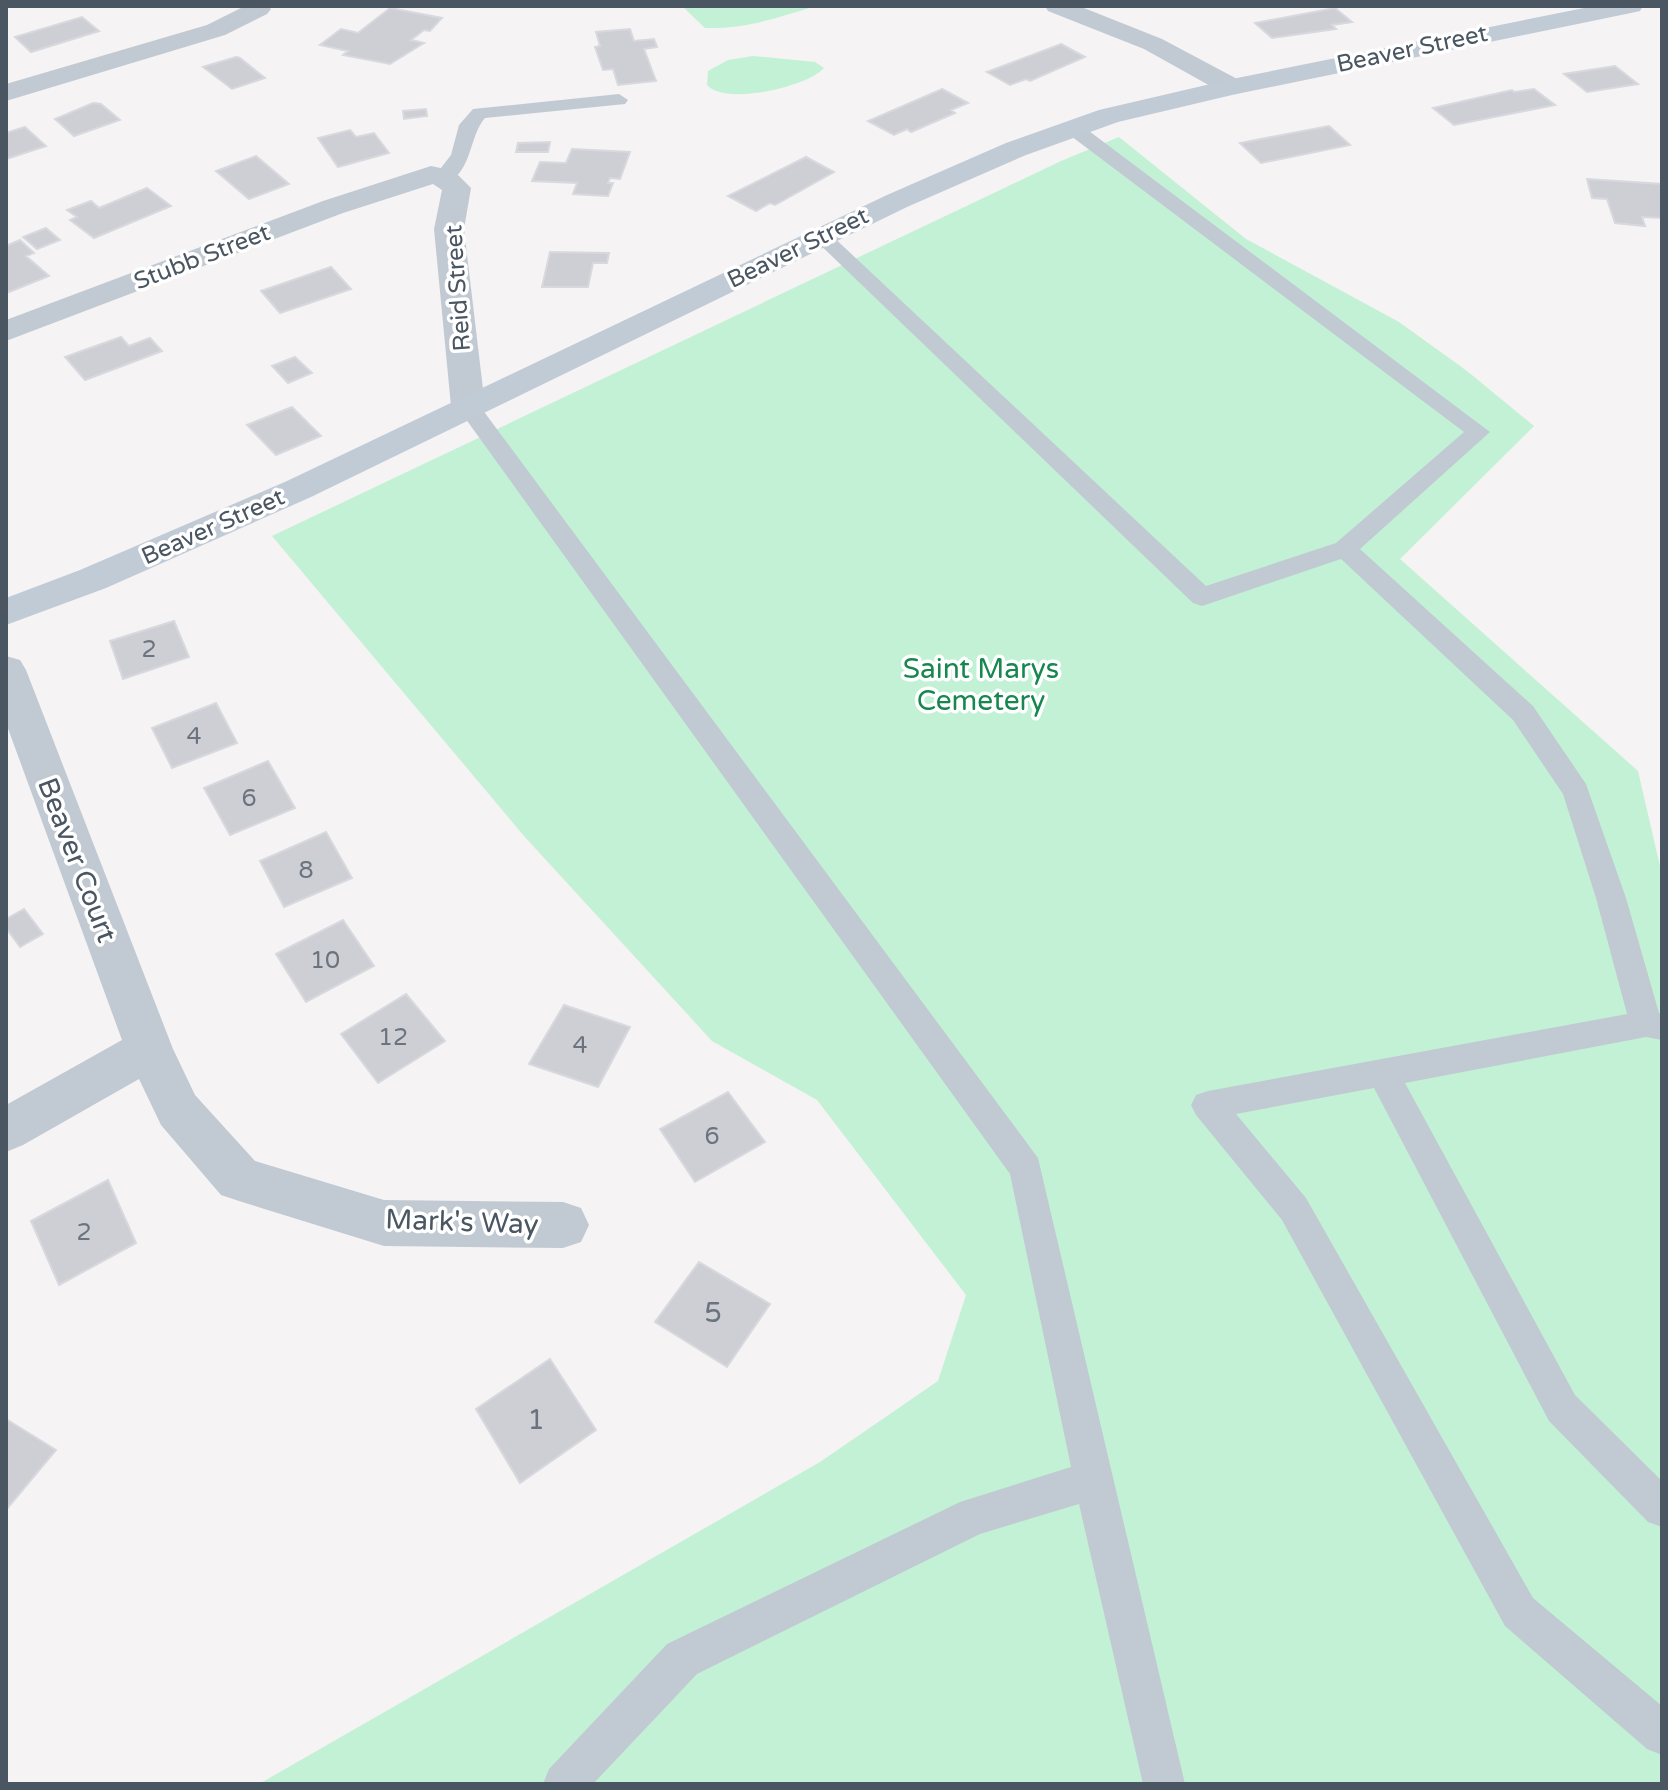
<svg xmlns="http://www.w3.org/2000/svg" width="1668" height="1790" font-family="'Varela Round',sans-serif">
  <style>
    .green { fill: #c3f1d5 }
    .building { fill: #cdcfd5; stroke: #d7d9de; stroke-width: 2 }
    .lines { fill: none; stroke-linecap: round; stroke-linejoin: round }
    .lane { fill: #c1cad2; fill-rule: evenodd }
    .street { fill: #c1cad2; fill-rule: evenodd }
    .secondary { fill: #c1cbd6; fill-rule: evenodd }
    .labels { text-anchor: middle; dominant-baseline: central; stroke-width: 7; stroke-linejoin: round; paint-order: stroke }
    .far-street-label { font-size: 24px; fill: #4a5661; stroke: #fff }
    .number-label { font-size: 24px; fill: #6b747e }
    .park-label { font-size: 28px; fill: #17864f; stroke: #fff }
    .street-label { font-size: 28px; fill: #4a5661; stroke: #fff }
    .near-number-label { font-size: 28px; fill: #6b747e }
  </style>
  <rect width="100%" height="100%" fill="#f5f3f3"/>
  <path class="green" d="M 682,6 L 817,6 C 777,17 749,29 705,28 Z
    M 753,56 L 815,62 L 824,68 C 807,87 725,106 707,85 L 708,71 L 728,60 Z
    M 1119,137 L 1246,239 L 1399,322 L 1467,371 L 1534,426 L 1400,559 L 1638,771 L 1662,875 L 1662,1784 L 259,1784 L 820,1462 L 938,1381 L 966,1295 L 817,1100 L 712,1041 L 524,836 L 272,536 L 1061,161 Z"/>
  <path class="building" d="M 390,8 L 442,18 L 430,31 L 424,30 L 411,40 L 424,43 L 390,64 L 343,55 L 348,51 L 320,45 L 341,29 L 358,33 Z
    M 1335,8 L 1352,22 L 1332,25 L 1336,29 L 1272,38 L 1255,23 Z
    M 82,17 L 99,31 L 31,52 L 15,37 Z
    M 630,29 L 634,41 L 654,39 L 657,47 L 644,49 L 656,81 L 618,85 L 613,69 L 603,70 L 595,47 L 600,46 L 596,32 Z
    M 1061,44 L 1085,57 L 1030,81 L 1026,79 L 1010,85 L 987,72 Z
    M 236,57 L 240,58 L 265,78 L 232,89 L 203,67 Z
    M 1615,66 L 1638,84 L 1587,92 L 1564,74 Z
    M 942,89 L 968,103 L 951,110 L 955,113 L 911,132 L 907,129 L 894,135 L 868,121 Z
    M 1534,89 L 1555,105 L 1454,125 L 1433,108 L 1512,90 L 1514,92 Z
    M 93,103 L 101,104 L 120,120 L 74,136 L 55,119 Z
    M 426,109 L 427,116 L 404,119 L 403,111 Z
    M 1329,126 L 1350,145 L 1261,163 L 1240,143 Z
    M 25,127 L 46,146 L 6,159 L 6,133 Z
    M 350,130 L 356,137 L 374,133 L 389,153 L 338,167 L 318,138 Z
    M 550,142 L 548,152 L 516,152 L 518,143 Z
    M 572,149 L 630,152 L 620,179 L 610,178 L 608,183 L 613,183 L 608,196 L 573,194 L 577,183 L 532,181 L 540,162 L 566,163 Z
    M 256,156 L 289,184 L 249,199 L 216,171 Z
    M 806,157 L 834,172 L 775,205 L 770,203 L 756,211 L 728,196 Z
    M 1587,179 L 1662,184 L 1662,218 L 1642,217 L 1645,226 L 1615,223 L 1607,199 L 1592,198 Z
    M 147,188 L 171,206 L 94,238 L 70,220 L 77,217 L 67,210 L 91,201 L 99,208 Z
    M 46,228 L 60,240 L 37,249 L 23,237 Z
    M 20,240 L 34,253 L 26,256 L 49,276 L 9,292 L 6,289 L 6,246 Z
    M 550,252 L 609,253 L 607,263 L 593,263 L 588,287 L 542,287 Z
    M 331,267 L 351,289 L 280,313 L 261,291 Z
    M 121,337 L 129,346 L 150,338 L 162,351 L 85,380 L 65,357 Z
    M 295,357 L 312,373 L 288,383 L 272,366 Z
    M 292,407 L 321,436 L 276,455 L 247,425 Z
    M 174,621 L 189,657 L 123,679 L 110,641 Z
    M 216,703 L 237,743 L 172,768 L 152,728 Z
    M 268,761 L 295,808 L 230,835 L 204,788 Z
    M 326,832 L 352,878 L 284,907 L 260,861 Z
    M 24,909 L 43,934 L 20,947 L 6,928 L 6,919 Z
    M 343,920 L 374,966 L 306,1002 L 276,954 Z
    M 406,994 L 445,1041 L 378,1083 L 341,1034 Z
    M 564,1005 L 630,1027 L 598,1087 L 529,1064 Z
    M 728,1092 L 765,1142 L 695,1182 L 660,1129 Z
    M 108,1180 L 136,1243 L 59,1285 L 31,1221 Z
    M 699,1262 L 770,1304 L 727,1367 L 655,1322 Z
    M 550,1359 L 596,1430 L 520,1483 L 476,1409 Z
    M 6,1419 L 56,1450 L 6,1510 Z"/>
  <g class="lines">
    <path class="lane" d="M 619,94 L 628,100 L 625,104 L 485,118 C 469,135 472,176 444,183 L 434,177 L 451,155 L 459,125 L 473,109 Z
      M 1074,123 L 1081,125 L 1490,432 L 1360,549 L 1533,706 L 1586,784 L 1626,898 L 1659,1013 L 1662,1014 L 1662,1040 L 1646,1037 L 1405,1083 L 1575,1395 L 1662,1481 L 1662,1527 L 1648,1522 L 1549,1421 L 1374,1088 L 1236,1114 L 1306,1198 L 1533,1598 L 1662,1706 L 1662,1755 L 1647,1749 L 1505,1626 L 1282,1220 L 1196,1115 L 1191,1105 L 1196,1095 L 1208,1091 L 1627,1014 L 1596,898 L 1563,794 L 1513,720 L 1341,559 L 1211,603 L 1202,606 L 1193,603 L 812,237 L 815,233 L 829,233 L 1206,586 L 1336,543 L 1464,432 L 1067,133 L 1065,129 L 1067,125 Z
      M 468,399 L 476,401 L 1038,1158 L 1185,1784 L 1143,1784 L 1079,1504 L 980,1534 L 697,1674 L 593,1784 L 543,1784 L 549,1769 L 667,1644 L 960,1502 L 1071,1467 L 1010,1174 L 460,411 L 457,406 L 460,401 Z"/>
    <path class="street" d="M 245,6 L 268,6 L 271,9 L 267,14 L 225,35 L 6,101 L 6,84 L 207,25 Z
      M 1045,6 L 1079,6 L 1162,39 L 1241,81 L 1245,87 L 1241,93 L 1223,93 L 1144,49 L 1048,11 Z
      M 431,166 L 454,171 L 471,188 L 464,229 L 485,406 L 480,413 L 468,416 L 456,413 L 451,406 L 434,229 L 442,190 L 433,184 L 343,213 L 6,341 L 6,320 L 323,201 Z
      M 6,656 L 20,660 L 26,670 L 173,1049 L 195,1095 L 255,1161 L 384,1200 L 563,1202 L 581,1208 L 589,1225 L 581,1242 L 563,1248 L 384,1246 L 239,1201 L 221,1195 L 161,1125 L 139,1079 L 23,1145 L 6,1152 L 6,1105 L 122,1040 L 6,723 Z"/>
    <path class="secondary" d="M 1594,6 L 1643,6 L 1640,11 L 1631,13 L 1232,95 L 1118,122 L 1026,155 L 907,207 L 311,497 L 106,588 L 6,625 L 6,598 L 80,570 L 287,481 L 887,195 L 1006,143 L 1099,110 L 1232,79 Z"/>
  </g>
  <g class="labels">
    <g class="far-street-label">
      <text transform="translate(1412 49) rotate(-12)">Beaver Street</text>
      <text transform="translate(798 248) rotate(-26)">Beaver Street</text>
      <text transform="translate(202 257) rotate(-21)">Stubb Street</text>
      <text transform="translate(458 288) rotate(-94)">Reid Street</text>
      <text transform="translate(213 527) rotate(-24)">Beaver Street</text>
    </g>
    <g class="number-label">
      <text x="149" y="649">2</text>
      <text x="194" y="736">4</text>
      <text x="249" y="798">6</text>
      <text x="306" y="870">8</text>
      <text x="325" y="960">10</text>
      <text x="393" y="1037">12</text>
      <text x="580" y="1045">4</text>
      <text x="712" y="1136">6</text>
      <text x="84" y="1232">2</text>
    </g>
    <g class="park-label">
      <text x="981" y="669">Saint Marys<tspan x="981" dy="32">Cemetery</tspan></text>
    </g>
    <g class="street-label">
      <text transform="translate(77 860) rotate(69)">Beaver Court</text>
      <text transform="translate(462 1222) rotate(2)">Mark's Way</text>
    </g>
    <g class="near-number-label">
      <text x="713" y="1313">5</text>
      <text x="536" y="1420">1</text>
    </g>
  </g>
  <rect width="1668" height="1790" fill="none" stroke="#4a5661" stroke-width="16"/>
</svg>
